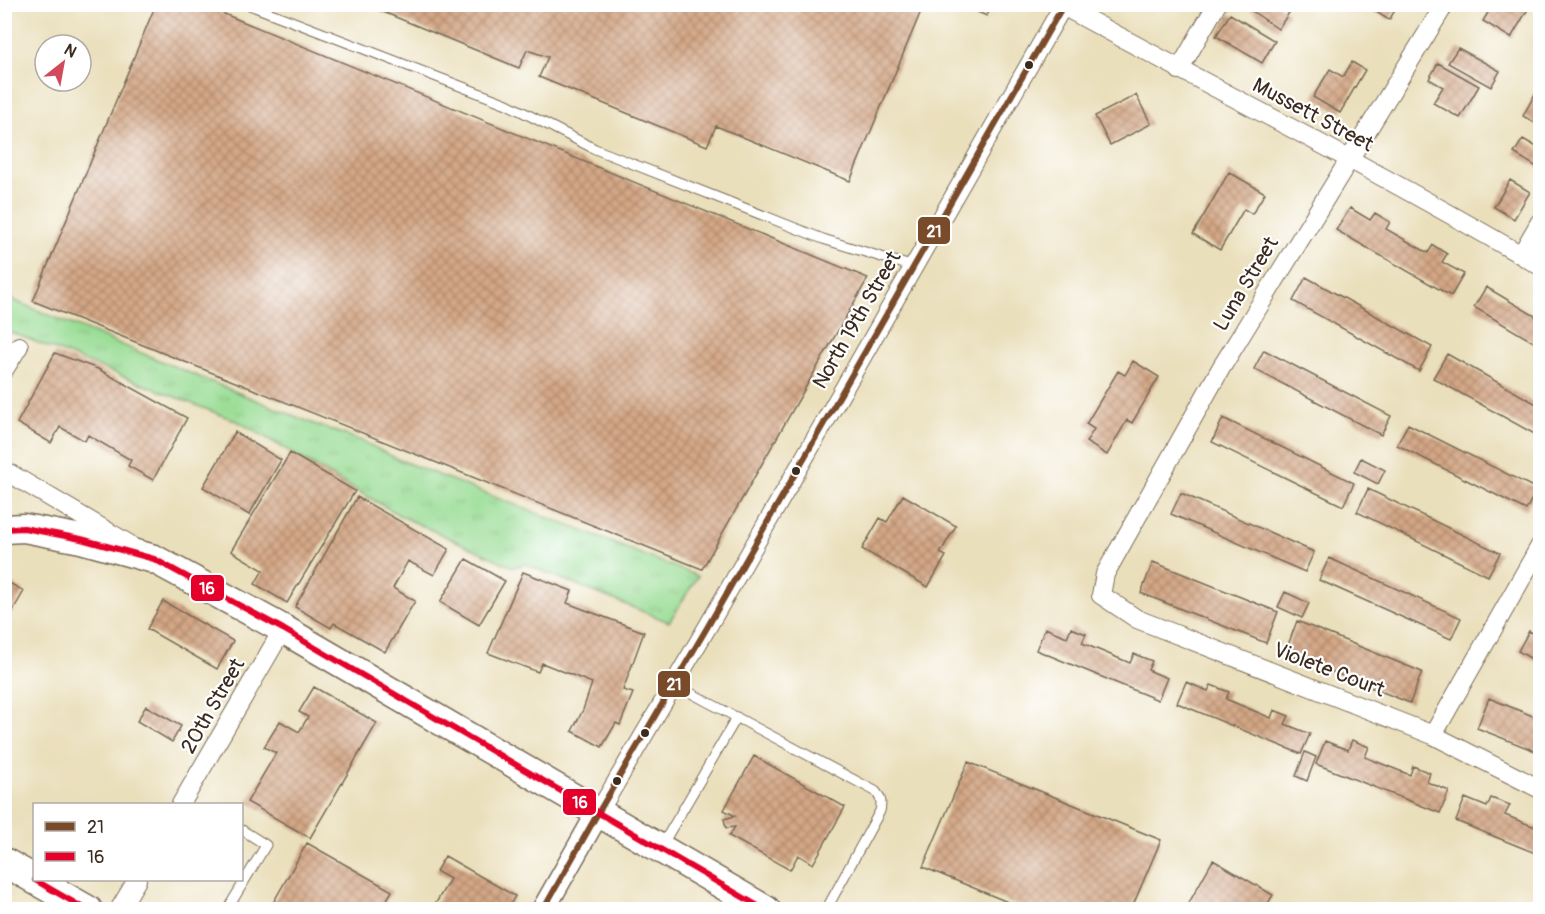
<svg xmlns="http://www.w3.org/2000/svg" width="1545" height="914" font-family="Pangolin,sans-serif">
  <style>
    .grass { fill: url(#grass-tufts); stroke: #6a845a; stroke-width: 1.5 }
    .building { fill: url(#building-cross-hatch) }
    .lines { fill: none; stroke-linecap: round; stroke-linejoin: round }
    .service-casing { stroke: #786955; stroke-width: 11 }
    .minor-casing { stroke: #786955; stroke-width: 20 }
    .tertiary-casing { stroke: #786955; stroke-width: 25 }
    .primary-casing { stroke: #786955; stroke-width: 31 }
    .service { stroke: #fff; stroke-width: 9 }
    .minor { stroke: #fff; stroke-width: 18 }
    .tertiary { stroke: #fff; stroke-width: 22 }
    .primary { stroke: #fff; stroke-width: 28 }
    .bus-1-casing { stroke: #fff; stroke-width: 10 }
    .bus-2-casing { stroke: #fff; stroke-width: 10 }
    .bus-1 { stroke: #7a4b2a; stroke-width: 6 }
    .bus-2 { stroke: #e4002b; stroke-width: 6 }
    .bus-dot { fill: #3b2a1e; stroke: #fff; stroke-width: 2 }
    .labels { text-anchor: middle; dominant-baseline: central; stroke-width: 4.5; stroke-linejoin: round; paint-order: stroke }
    .street-label { font-size: 21px; fill: #3b2a1e; stroke: #fff }
    .line-badge { stroke: #fff; stroke-width: 2 }
    .badge-label { font-size: 16px; text-anchor: middle; font-weight: bold; fill: #fff }
  </style>
  <defs>
    <pattern id="grass-tufts" width="24" height="20" patternUnits="userSpaceOnUse" patternTransform="scale(1.5)"><rect width="24" height="20" fill="#9add95"/><path d="M3 7l-1-3M5 7V3M7 7l1-3M15 17l-1-3M17 17v-4M19 17l1-3" fill="none" stroke="#86be80"/></pattern>
    <pattern id="building-cross-hatch" width="8" height="8" patternUnits="userSpaceOnUse" patternTransform="scale(1.5)"><rect width="8" height="8" fill="#d4a786"/><path d="M0 0l8 8M0 8l8-8" fill="none" stroke="#ad886d"/></pattern>
  </defs>
  <rect width="100%" height="100%" fill="#fff"/>
  <filter id="ink" filterUnits="userSpaceOnUse"><feTurbulence type="fractalNoise" baseFrequency=".0167" numOctaves="2"/><feDisplacementMap in="SourceGraphic" scale="12" xChannelSelector="R" yChannelSelector="G"/><feConvolveMatrix kernelMatrix="1 2 1 2 8 2 1 2 1" color-interpolation-filters="sRGB"/></filter>
  <filter id="wash" filterUnits="userSpaceOnUse"><feTurbulence type="fractalNoise" baseFrequency=".008" numOctaves="4" result="noise"/><feDisplacementMap in="SourceGraphic" scale="24" xChannelSelector="R" yChannelSelector="G"/><feGaussianBlur stdDeviation="1.35" result="paint"/><feColorMatrix in="noise" values="0 0 0 0 0 0 0 0 0 0 0 0 0 0 0 0 0 1.4 0 .05"/><feComposite in="paint" operator="in"/></filter>
  <g filter="url(#wash)">
    <rect width="100%" height="100%" fill="#eadfbb"/>
    <path class="grass" d="M 5,297 L 314,424 L 362,441 L 397,459 L 698,576 L 669,622 L 525,564 L 513,567 L 401,516 L 239,422 L 5,330 Z"/>
    <g id="blocks">
      <path class="building" d="M 156,4 L 200,4 L 868,278 L 702,569 L 33,301 Z
        M 364,4 L 924,4 L 850,181 L 716,126 L 707,146 L 539,77 L 548,57 L 527,50 L 519,68 Z
        M 958,4 L 992,4 L 987,16 Z
        M 1247,4 L 1276,4 L 1289,13 L 1278,29 L 1245,6 Z
        M 1363,4 L 1399,4 L 1389,20 Z
        M 1493,4 L 1531,4 L 1511,38 L 1483,21 Z
        M 1230,14 L 1275,41 L 1262,63 L 1216,36 Z
        M 1458,48 L 1500,71 L 1491,87 L 1448,63 Z
        M 1352,62 L 1365,70 L 1340,113 L 1313,97 L 1330,69 L 1343,77 Z
        M 1438,63 L 1479,86 L 1460,118 L 1433,103 L 1443,87 L 1429,79 Z
        M 1535,94 L 1540,96 L 1540,126 L 1523,116 Z
        M 1136,95 L 1151,124 L 1110,145 L 1095,116 Z
        M 1523,139 L 1540,149 L 1540,169 L 1514,153 Z
        M 1229,172 L 1265,193 L 1252,214 L 1244,209 L 1220,250 L 1193,234 Z
        M 1510,180 L 1530,192 L 1514,219 L 1494,207 Z
        M 1350,208 L 1370,220 L 1375,213 L 1390,222 L 1386,229 L 1428,253 L 1433,245 L 1447,254 L 1442,262 L 1464,274 L 1451,296 L 1336,230 Z
        M 1306,277 L 1432,347 L 1419,371 L 1293,301 Z
        M 1486,287 L 1540,319 L 1540,346 L 1474,307 Z
        M 1264,350 L 1391,416 L 1381,435 L 1254,369 Z
        M 55,353 L 98,369 L 187,418 L 153,480 L 128,466 L 131,460 L 88,435 L 85,441 L 60,427 L 51,443 L 17,423 Z
        M 1447,354 L 1540,406 L 1540,437 L 1433,378 Z
        M 1133,361 L 1159,377 L 1132,423 L 1127,420 L 1107,455 L 1086,442 L 1094,429 L 1086,424 L 1118,371 L 1125,375 Z
        M 1223,418 L 1354,483 L 1343,506 L 1212,442 Z
        M 1408,424 L 1537,489 L 1526,510 L 1397,445 Z
        M 235,432 L 281,460 L 249,515 L 203,487 Z
        M 290,453 L 355,491 L 287,603 L 255,584 L 263,570 L 231,551 Z
        M 1361,458 L 1385,470 L 1378,484 L 1354,472 Z
        M 1368,489 L 1500,553 L 1488,576 L 1357,512 Z
        M 1181,493 L 1314,552 L 1305,572 L 1171,514 Z
        M 903,495 L 956,526 L 940,553 L 946,556 L 928,587 L 862,549 L 880,518 L 887,522 Z
        M 357,497 L 449,549 L 434,575 L 408,561 L 393,588 L 415,601 L 385,652 L 334,623 L 331,628 L 295,607 Z
        M 1329,558 L 1461,618 L 1451,639 L 1319,580 Z
        M 466,559 L 505,581 L 479,625 L 440,602 Z
        M 1153,562 L 1278,612 L 1266,643 L 1141,593 Z
        M 523,572 L 572,591 L 567,603 L 644,632 L 623,690 L 633,693 L 620,725 L 616,723 L 602,747 L 572,731 L 583,710 L 592,683 L 542,663 L 538,672 L 488,653 Z
        M 4,580 L 24,591 L 4,626 Z
        M 1285,592 L 1309,603 L 1302,618 L 1278,607 Z
        M 163,601 L 233,641 L 217,669 L 147,629 Z
        M 1297,621 L 1422,672 L 1410,703 L 1285,653 Z
        M 1045,628 L 1067,637 L 1071,628 L 1086,634 L 1082,643 L 1130,663 L 1134,654 L 1152,661 L 1148,670 L 1167,678 L 1158,700 L 1036,650 Z
        M 1529,631 L 1540,637 L 1540,664 L 1518,651 Z
        M 1186,682 L 1208,691 L 1211,685 L 1229,692 L 1226,699 L 1271,718 L 1274,710 L 1289,716 L 1285,724 L 1310,734 L 1301,754 L 1177,703 Z
        M 314,687 L 377,723 L 310,838 L 247,802 L 276,753 L 264,747 L 280,721 L 299,732 L 308,717 L 299,712 Z
        M 1489,698 L 1540,719 L 1540,753 L 1477,728 Z
        M 146,706 L 181,726 L 172,742 L 137,721 Z
        M 1352,740 L 1369,747 L 1365,757 L 1410,775 L 1413,766 L 1430,773 L 1427,782 L 1449,791 L 1440,813 L 1316,764 L 1325,741 L 1348,750 Z
        M 1305,752 L 1316,757 L 1307,781 L 1296,776 Z
        M 754,756 L 845,807 L 813,864 L 798,855 L 790,870 L 729,836 L 735,827 L 726,828 L 724,819 L 735,816 L 724,810 Z
        M 968,762 L 1161,840 L 1131,910 L 1027,910 L 923,867 Z
        M 1465,798 L 1487,807 L 1491,798 L 1510,805 L 1505,815 L 1540,829 L 1540,855 L 1456,821 Z
        M 307,843 L 392,891 L 381,910 L 269,910 Z
        M 445,856 L 515,896 L 507,910 L 436,910 L 433,908 L 450,879 L 436,871 Z
        M 1213,860 L 1273,895 L 1264,910 L 1185,910 Z"/>
    </g>
  </g>
  <g filter="url(#ink)">
    <use href="#blocks" fill-opacity="0" stroke="#786955" stroke-width="1.5"/>
    <g class="lines">
      <defs>
        <path id="service" d="M 247,4 L 507,104 L 595,149 L 823,239 L 914,267
          M 674,684 L 875,791 C 881,797 882,802 880,811 L 826,910
          M 661,847 L 737,717
          M 227,910 L 266,845 L 242,830"/>
        <path id="minor" d="M 1445,4 L 1221,368 L 1105,574 L 1101,595 L 1137,619 L 1433,735 L 1540,789
          M 1063,6 C 1222,93 1384,174 1540,266
          M 1179,70 L 1217,4
          M 1521,255 L 1540,222
          M 4,370 L 19,346
          M 4,470 L 129,544
          M 1433,735 L 1540,546
          M 181,804 L 283,629
          M 598,813 L 708,626 L 1064,4
          M 119,910 L 137,880"/>
        <path id="tertiary" d="M 543,910 L 598,813"/>
        <path id="primary" d="M 4,529 L 24,528 L 81,539 L 154,559 L 283,629 L 766,910
          M 4,862 L 34,879
          M 35,880 L 88,910"/>
      </defs>
      <use href="#service" class="service-casing"/>
      <use href="#minor" class="minor-casing"/>
      <use href="#tertiary" class="tertiary-casing"/>
      <use href="#primary" class="primary-casing"/>
      <use href="#service" class="service"/>
      <use href="#minor" class="minor"/>
      <use href="#tertiary" class="tertiary"/>
      <use href="#primary" class="primary"/>
      <defs>
        <path id="bus-1" d="M 543,910 L 598,813 L 708,626 L 1064,4"/>
        <path id="bus-2" d="M 4,529 L 24,528 L 81,539 L 154,559 L 283,629 L 765,910
          M 35,880 L 87,910"/>
      </defs>
      <use href="#bus-1" class="bus-1-casing"/>
      <use href="#bus-2" class="bus-2-casing"/>
      <use href="#bus-1" class="bus-1"/>
      <use href="#bus-2" class="bus-2"/>
    </g>
  </g>
  <g class="bus-dot">
    <circle cx="1029" cy="65" r="5"/>
    <circle cx="796" cy="471" r="5"/>
    <circle cx="645" cy="733" r="5"/>
    <circle cx="617" cy="781" r="5"/>
  </g>
  <g class="labels">
    <g class="street-label">
      <text transform="translate(1313 115) rotate(28)">Mussett Street</text>
      <text transform="translate(1246 284) rotate(-59)">Luna Street</text>
      <text transform="translate(857 320) rotate(-60)">North 19th Street</text>
      <text transform="translate(1329 670) rotate(21)">Violete Court</text>
      <text transform="translate(213 706) rotate(-60)">20th Street</text>
    </g>
  </g>
  <g class="line-badge">
    <rect x="917" y="216" width="34" height="29" rx="6" fill="#7a4b2a"/>
    <rect x="190" y="574" width="35" height="28" rx="6" fill="#e4002b"/>
    <rect x="657" y="670" width="34" height="28" rx="6" fill="#7a4b2a"/>
    <rect x="562" y="788" width="35" height="28" rx="6" fill="#e4002b"/>
  </g>
  <g class="badge-label">
    <text x="934" y="237">21</text>
    <text x="207" y="594">16</text>
    <text x="674" y="690">21</text>
    <text x="580" y="808">16</text>
  </g>
  <rect width="1545" height="914" fill="none" stroke="#fff" stroke-width="24"/>
  <rect x="33" y="803" width="210" height="78" fill="#ffffff" stroke="#b1aaa5" stroke-width="1.5"/>
  <rect x="45" y="822" width="30" height="9" fill="#7a4b2a" stroke="#b1aaa5" stroke-width="1.5"/>
  <text x="87" y="833" font-size="18" fill="#3b2a1e">21</text>
  <rect x="45" y="852" width="30" height="9" fill="#e4002b" stroke="#b1aaa5" stroke-width="1.5"/>
  <text x="87" y="863" font-size="18" fill="#3b2a1e">16</text>
  <g transform="translate(63 63) rotate(31)"><circle r="28" fill="#ffffff" stroke="#b1aaa5" stroke-width="1.5"/>
  <path d="M0-4.5L10 22L0 15L-10 22Z" fill="#d1495b"/>
  <text y="-9" font-size="16" font-weight="bold" text-anchor="middle" fill="#3b2a1e">N</text>
  </g>
</svg>
